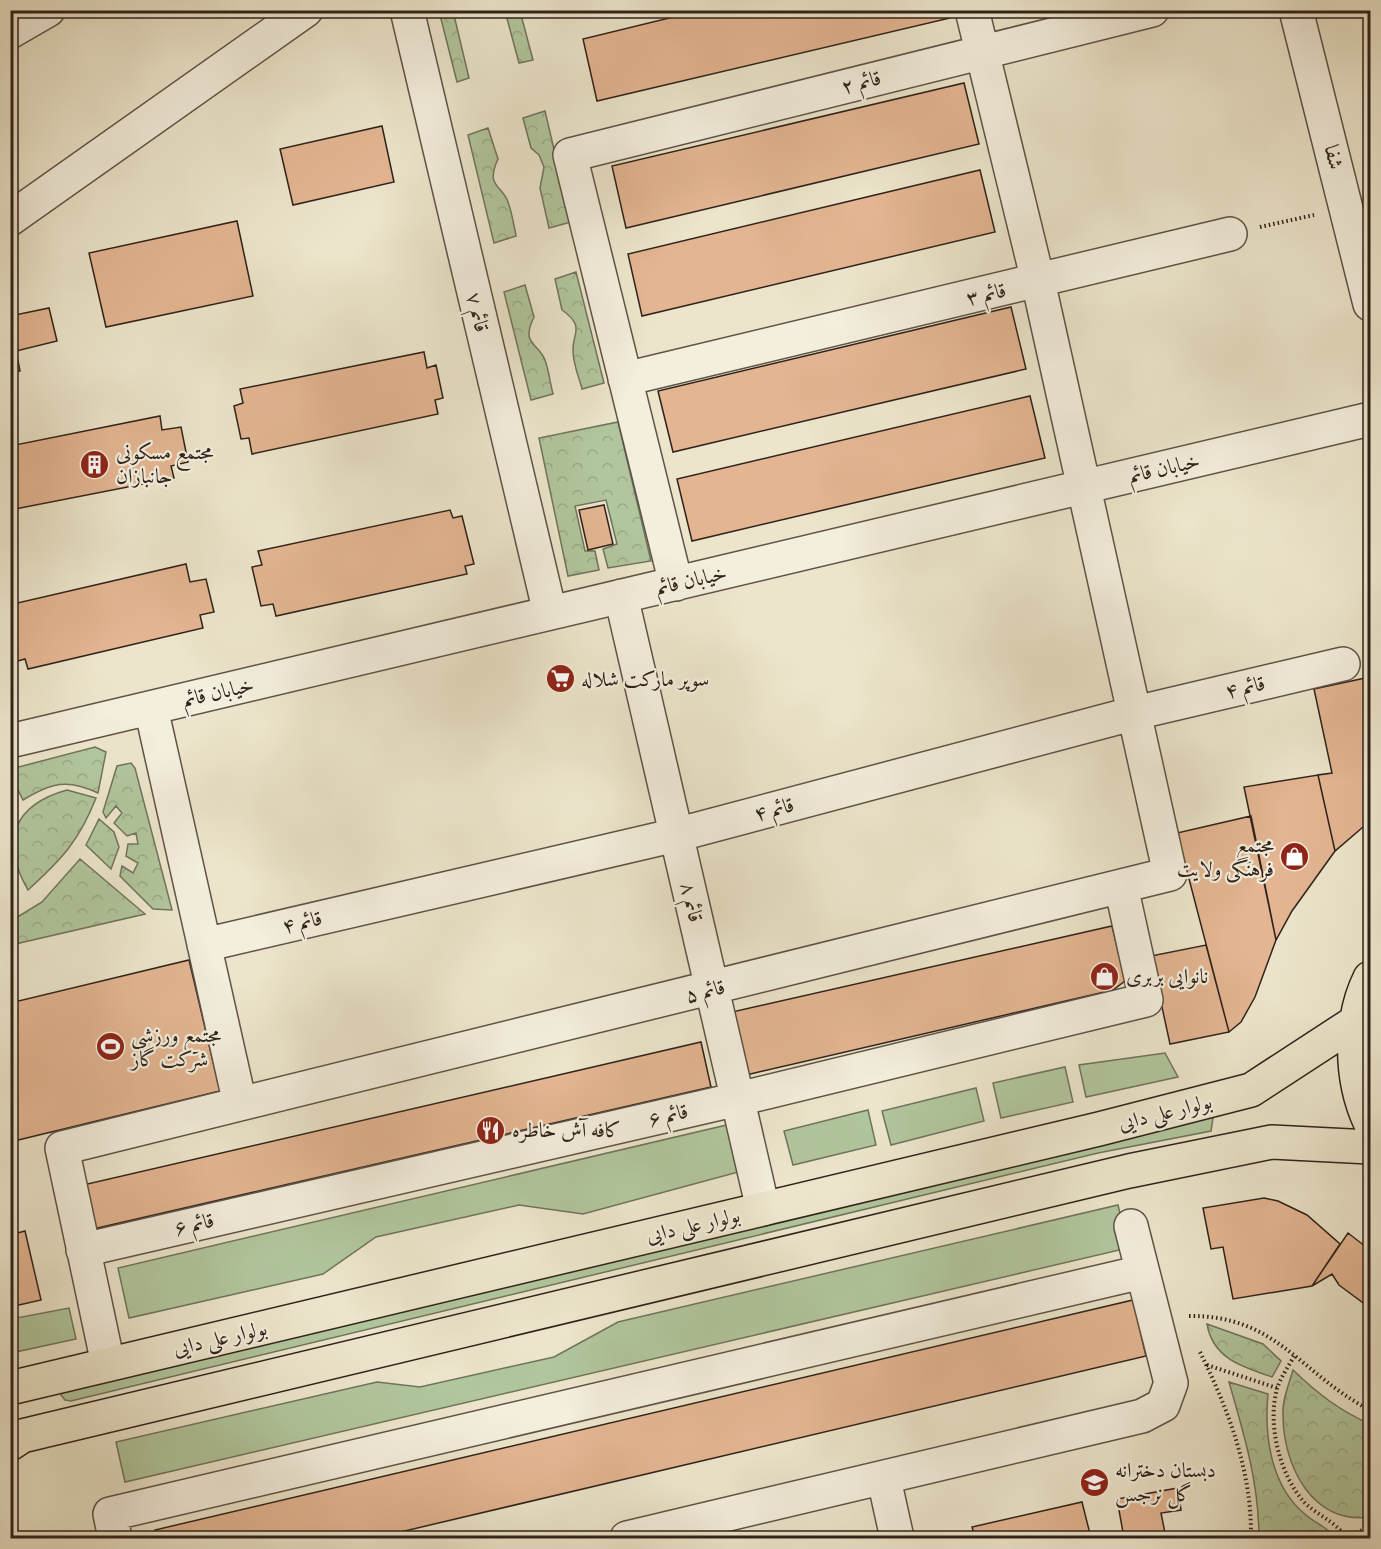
<svg xmlns="http://www.w3.org/2000/svg" width="1381" height="1549" font-family="'IM FELL French Canon',Amiri,serif">
  <style>
    .green { fill: #b1c69d; stroke: #70745c; stroke-width: 1.5 }
    .forest { fill: url(#forest-crowns); stroke: #70745c; stroke-width: 1.5 }
    .building { fill: #e3b592; stroke: #2f221b; stroke-width: 1.5 }
    .lines { fill: none; stroke-linecap: round; stroke-linejoin: round }
    .minor-casing { stroke: #5e5347; stroke-width: 36 }
    .major-casing { stroke: #2f221b; stroke-width: 36 }
    .path { stroke: #2f221b; stroke-width: 4; stroke-dasharray: 1.5 3; stroke-linecap: butt }
    .minor { stroke: #f3eedd; stroke-width: 33 }
    .major { stroke: #ece5cb; stroke-width: 33 }
    .labels { text-anchor: middle; dominant-baseline: central; stroke-width: 4.5; stroke-linejoin: round; paint-order: stroke }
    .street-label { font-size: 21px; fill: #2f221b; stroke: #f3eedd }
    .poi-label { font-size: 21px; fill: #2f221b; stroke: #f3eedd; text-anchor: start }
  </style>
  <defs>
    <pattern id="forest-crowns" width="20" height="18" patternUnits="userSpaceOnUse" patternTransform="scale(1.5)"><rect width="20" height="18" fill="#b1c69d"/><path d="M2 6a3 3 0 1 1 6 0M12 15a3 3 0 1 1 6 0" fill="none" stroke="#99aa87"/></pattern>
  </defs>
  <rect width="100%" height="100%" fill="#ece5cb"/>
  <filter id="stains"><feTurbulence type="fractalNoise" baseFrequency=".00333" numOctaves="4"/><feColorMatrix values="0 0 0 0 .2 0 0 0 0 .09 0 0 0 0 .02 0 0 0 .5 -.17"/></filter>
  <radialGradient id="worn" r=".72"><stop offset=".6" stop-color="#630" stop-opacity="0"/><stop offset="1" stop-color="#630" stop-opacity=".3"/></radialGradient>
  <path class="green" d="M 1165,1053 L 1178,1077 L 1086,1097 L 1079,1065 Z
    M 1065,1067 L 1073,1102 L 1001,1118 L 993,1083 Z
    M 976,1088 L 984,1121 L 891,1145 L 882,1111 Z
    M 868,1110 L 876,1145 L 793,1165 L 784,1131 Z
    M 1209,1114 L 1213,1118 L 1211,1131 L 1098,1153 L 71,1401 L 65,1400 L 61,1395 L 63,1388 Z
    M 731,1124 L 742,1171 L 583,1214 L 519,1205 L 376,1237 L 323,1274 L 129,1318 L 118,1268 Z
    M 1118,1205 L 1128,1248 L 125,1482 L 116,1442 L 377,1382 L 420,1387 L 554,1357 L 618,1322 Z
    M 69,1308 L 76,1339 L 11,1353 L 11,1319 Z"/>
  <path class="forest" d="M 439,11 L 453,11 L 469,78 L 457,82 Z
    M 505,11 L 520,11 L 533,60 L 519,63 Z
    M 545,111 L 571,222 L 549,228 L 540,188 L 544,167 L 539,155 L 531,148 L 523,118 Z
    M 488,128 L 498,159 C 485,187 502,185 508,202 C 512,213 514,225 516,236 L 494,243 L 468,135 Z
    M 576,272 L 604,383 L 582,389 C 579,377 573,364 573,351 C 572,333 586,327 562,310 L 555,279 Z
    M 525,285 L 534,317 C 520,345 539,343 545,360 C 549,371 550,383 553,394 L 531,400 L 504,292 Z
    M 618,422 L 651,561 L 608,568 L 603,549 L 617,544 L 606,500 L 575,506 L 585,551 L 595,551 L 599,570 L 568,576 L 539,438 Z
    M 95,747 L 106,752 L 98,793 C 67,778 51,783 23,800 L 11,776 L 11,769 Z
    M 131,763 L 135,768 L 172,910 L 153,909 L 120,876 L 122,866 L 133,873 L 138,863 L 126,856 L 128,844 L 138,844 L 136,833 L 127,836 L 114,823 L 122,813 L 116,806 L 106,818 L 103,812 L 117,766 Z
    M 67,790 L 96,798 C 79,841 62,859 28,890 C 0,841 13,805 67,790 Z
    M 99,819 L 114,832 L 119,847 L 111,869 L 86,845 Z
    M 80,859 L 145,914 L 11,945 L 11,921 L 42,902 Z
    M 1207,1324 L 1263,1344 L 1281,1361 L 1272,1377 C 1243,1367 1213,1359 1207,1324 Z
    M 1293,1370 C 1317,1393 1340,1411 1370,1424 L 1370,1517 C 1312,1525 1283,1465 1283,1415 C 1282,1400 1289,1384 1293,1370 Z
    M 1229,1382 L 1268,1394 C 1264,1437 1271,1487 1306,1515 C 1316,1524 1328,1527 1335,1538 L 1259,1538 C 1259,1483 1244,1434 1229,1382 Z"/>
  <path class="building" d="M 702,10 L 948,10 L 950,18 L 597,101 L 583,39 Z
    M 964,83 L 979,144 L 626,228 L 612,166 Z
    M 382,126 L 394,182 L 293,205 L 280,149 Z
    M 980,170 L 995,232 L 642,316 L 628,254 Z
    M 237,221 L 253,296 L 106,327 L 89,253 Z
    M 1011,307 L 1026,369 L 673,452 L 658,391 Z
    M 49,308 L 57,341 L 16,351 L 20,371 L 10,373 L 10,316 Z
    M 424,352 L 427,368 L 436,365 L 443,398 L 435,400 L 438,414 L 252,454 L 249,438 L 241,439 L 234,406 L 243,403 L 240,389 Z
    M 1030,396 L 1045,458 L 692,541 L 677,479 Z
    M 160,416 L 162,430 L 181,427 L 188,462 L 171,466 L 174,478 L 10,510 L 10,446 Z
    M 604,505 L 613,544 L 588,550 L 579,510 Z
    M 450,510 L 453,518 L 462,516 L 474,564 L 465,566 L 467,574 L 276,616 L 273,604 L 261,606 L 252,567 L 262,565 L 258,551 Z
    M 186,564 L 190,582 L 206,579 L 214,612 L 200,615 L 203,628 L 28,669 L 25,659 L 14,662 L 10,647 L 10,618 L 16,617 L 13,604 Z
    M 1370,677 L 1370,821 L 1335,851 L 1318,775 L 1332,773 L 1314,689 Z
    M 1318,775 L 1335,851 L 1292,911 L 1276,940 L 1244,787 Z
    M 1251,816 L 1276,940 L 1255,997 L 1241,1022 L 1229,1032 L 1177,833 Z
    M 1112,926 L 1125,981 L 1113,990 L 746,1075 L 732,1012 Z
    M 1206,945 L 1229,1032 L 1170,1044 L 1151,956 Z
    M 189,960 L 220,1091 L 10,1142 L 10,1003 Z
    M 701,1042 L 711,1087 L 93,1229 L 83,1185 Z
    M 1264,1198 L 1278,1201 L 1307,1215 L 1340,1244 L 1312,1286 L 1233,1299 L 1223,1247 L 1211,1249 L 1203,1208 Z
    M 25,1231 L 41,1300 L 10,1307 L 10,1235 Z
    M 1348,1233 L 1370,1250 L 1370,1308 L 1339,1285 L 1332,1274 L 1312,1286 Z
    M 1133,1300 L 1146,1356 L 375,1538 L 157,1538 L 155,1530 Z
    M 1178,1488 L 1181,1510 L 1161,1513 L 1166,1538 L 1124,1538 L 1117,1499 Z
    M 1082,1502 L 1091,1538 L 975,1538 L 972,1527 Z"/>
  <g class="lines">
    <defs>
      <path id="minor" d="M 407,10 L 550,613
        M 1296,10 L 1370,304
        M 10,32 L 48,10
        M 10,219 L 306,10
        M 625,379 L 1230,234
        M 676,584 L 570,155 L 1152,10
        M 621,596 L 763,1209
        M 151,708 L 240,1104
        M 10,741 L 1370,419
        M 204,945 L 676,835 L 1135,713 L 1343,664
        M 83,1250 L 738,1099 L 1146,1000 L 1121,886
        M 108,1364 L 62,1148 L 1170,874 L 1038,281 L 972,10
        M 884,1479 L 897,1538
        M 115,1538 L 110,1514 L 1142,1272
        M 627,1538 L 1142,1416 L 1163,1405 L 1171,1383 L 1131,1226"/>
      <path id="major" d="M 1370,978 C 1349,1020 1350,1079 1370,1122
        M 10,1388 L 1099,1129 L 1251,1090 L 1357,1021
        M 10,1444 L 22,1436 L 1129,1171 L 1272,1142 L 1370,1147"/>
    </defs>
    <use href="#minor" class="minor-casing"/>
    <use href="#major" class="major-casing"/>
    <path class="path" d="M 1260,227 L 1314,215
      M 1189,1316 C 1277,1315 1300,1374 1370,1410
      M 1200,1352 C 1229,1411 1252,1472 1251,1538
      M 1294,1356 C 1289,1366 1280,1378 1277,1389 C 1267,1425 1280,1476 1305,1503 C 1320,1517 1332,1519 1347,1538
      M 1207,1365 L 1277,1388
      M 1349,1538 L 1358,1531 L 1370,1529"/>
    <use href="#minor" class="minor"/>
    <use href="#major" class="major"/>
  </g>
  <defs>
    <symbol id="building-disc" viewBox="-11 -11 22 22"><circle r="9.5" fill="#8f2418" stroke="#f3eedd"/><path d="M-4-6H4V6H1V3H-1V6H-4ZM-2.5-4.3h1.7v1.8h-1.7ZM.8-4.3h1.7v1.8H.8ZM-2.5-1h1.7V.8h-1.7ZM.8-1h1.7V.8H.8Z" fill="#fff"/></symbol>
    <symbol id="supermarket-disc" viewBox="-11 -11 22 22"><circle r="9.5" fill="#8f2418" stroke="#f3eedd"/><path d="M-6-5.5h2.5l.6 2H6L4.5 2H-2.5L-4.4-4H-6ZM-1.5 3.2a1.3 1.3 0 1 0 .1 0ZM3 3.2a1.3 1.3 0 1 0 .1 0Z" fill="#fff"/></symbol>
    <symbol id="shop-disc" viewBox="-11 -11 22 22"><circle r="9.5" fill="#8f2418" stroke="#f3eedd"/><path d="M-5-2.5h2.3a2.7 3.5 0 0 1 5.4 0H5L5.5 6h-11ZM-1.5-2.5h3a1.5 2.3 0 0 0-3 0Z" fill="#fff"/></symbol>
    <symbol id="stadium-disc" viewBox="-11 -11 22 22"><circle r="9.5" fill="#8f2418" stroke="#f3eedd"/><path d="M0-5a6.5 5 0 1 0 0 10a6.5 5 0 1 0 0-10ZM-3.5-1.8h7v3.6h-7Z" fill="#fff"/></symbol>
    <symbol id="restaurant-disc" viewBox="-11 -11 22 22"><circle r="9.5" fill="#8f2418" stroke="#f3eedd"/><path d="M-5-6h1v4h1v-4h1v4h1v-4h1v5L-1.5 .5V6h-2V.5L-5-1ZM5-6V6H3V1.5H1.5Q1.5-4 5-6Z" fill="#fff"/></symbol>
    <symbol id="school-disc" viewBox="-11 -11 22 22"><circle r="9.5" fill="#8f2418" stroke="#f3eedd"/><path d="M0-5L7-2L0 1L-7-2ZM-4 1L0 2.5L4 1V4Q0 6-4 4Z" fill="#fff"/></symbol>
  </defs>
  <g fill-rule="evenodd">
    <use href="#building-disc" x="78" y="448" width="33" height="33"/>
    <use href="#supermarket-disc" x="544" y="662" width="33" height="33"/>
    <use href="#shop-disc" x="1278" y="840" width="33" height="33"/>
    <use href="#shop-disc" x="1088" y="960" width="33" height="33"/>
    <use href="#stadium-disc" x="94" y="1030" width="33" height="33"/>
    <use href="#restaurant-disc" x="474" y="1114" width="33" height="33"/>
    <use href="#school-disc" x="1078" y="1466" width="33" height="33"/>
  </g>
  <g class="labels">
    <g class="street-label">
      <text transform="translate(861 82) rotate(-14)">قائم ۲</text>
      <text transform="translate(1334 157) rotate(76)">شفا</text>
      <text transform="translate(986 294) rotate(-13)">قائم ۳</text>
      <text transform="translate(478 312) rotate(77)">قائم ۷</text>
      <text transform="translate(1164 468) rotate(-13)">خیابان قائم</text>
      <text transform="translate(691 580) rotate(-13)">خیابان قائم</text>
      <text transform="translate(1245 687) rotate(-13)">قائم ۴</text>
      <text transform="translate(218 692) rotate(-13)">خیابان قائم</text>
      <text transform="translate(774 809) rotate(-15)">قائم ۴</text>
      <text transform="translate(692 902) rotate(77)">قائم ۸</text>
      <text transform="translate(302 922) rotate(-13)">قائم ۴</text>
      <text transform="translate(705 991) rotate(-14)">قائم ۵</text>
      <text transform="translate(1165 1112) rotate(-14)">بولوار علی دایی</text>
      <text transform="translate(668 1115) rotate(-13)">قائم ۶</text>
      <text transform="translate(194 1224) rotate(-13)">قائم ۶</text>
      <text transform="translate(693 1225) rotate(-13)">بولوار علی دایی</text>
      <text transform="translate(220 1338) rotate(-13)">بولوار علی دایی</text>
    </g>
    <g class="poi-label">
      <text x="116" y="452">مجتمع مسکونی<tspan x="116" dy="24">جانبازان</tspan></text>
      <text x="581" y="679">سوپر مارکت شلاله</text>
      <text x="1274" y="845" text-anchor="end">مجتمع<tspan x="1274" dy="24">فرهنگی ولایت</tspan></text>
      <text x="1126" y="976">نانوایی بربری</text>
      <text x="131" y="1035">مجتمع ورزشی<tspan x="131" dy="24">شرکت گاز</tspan></text>
      <text x="512" y="1130">کافه آش خاطره</text>
      <text x="1115" y="1470">دبستان دخترانه<tspan x="1115" dy="24">گل نرجس</tspan></text>
    </g>
  </g>
  <rect width="1381" height="1549" fill="none" stroke="#ece5cb" stroke-width="36"/>
  <rect x="12" y="12" width="1357" height="1525" fill="none" stroke="#2f221b" stroke-width="3"/>
  <rect x="18" y="18" width="1345" height="1513" fill="none" stroke="#2f221b" stroke-width="1.5"/>
  <rect width="100%" height="100%" filter="url(#stains)"/>
  <rect width="100%" height="100%" fill="url(#worn)"/>
</svg>
